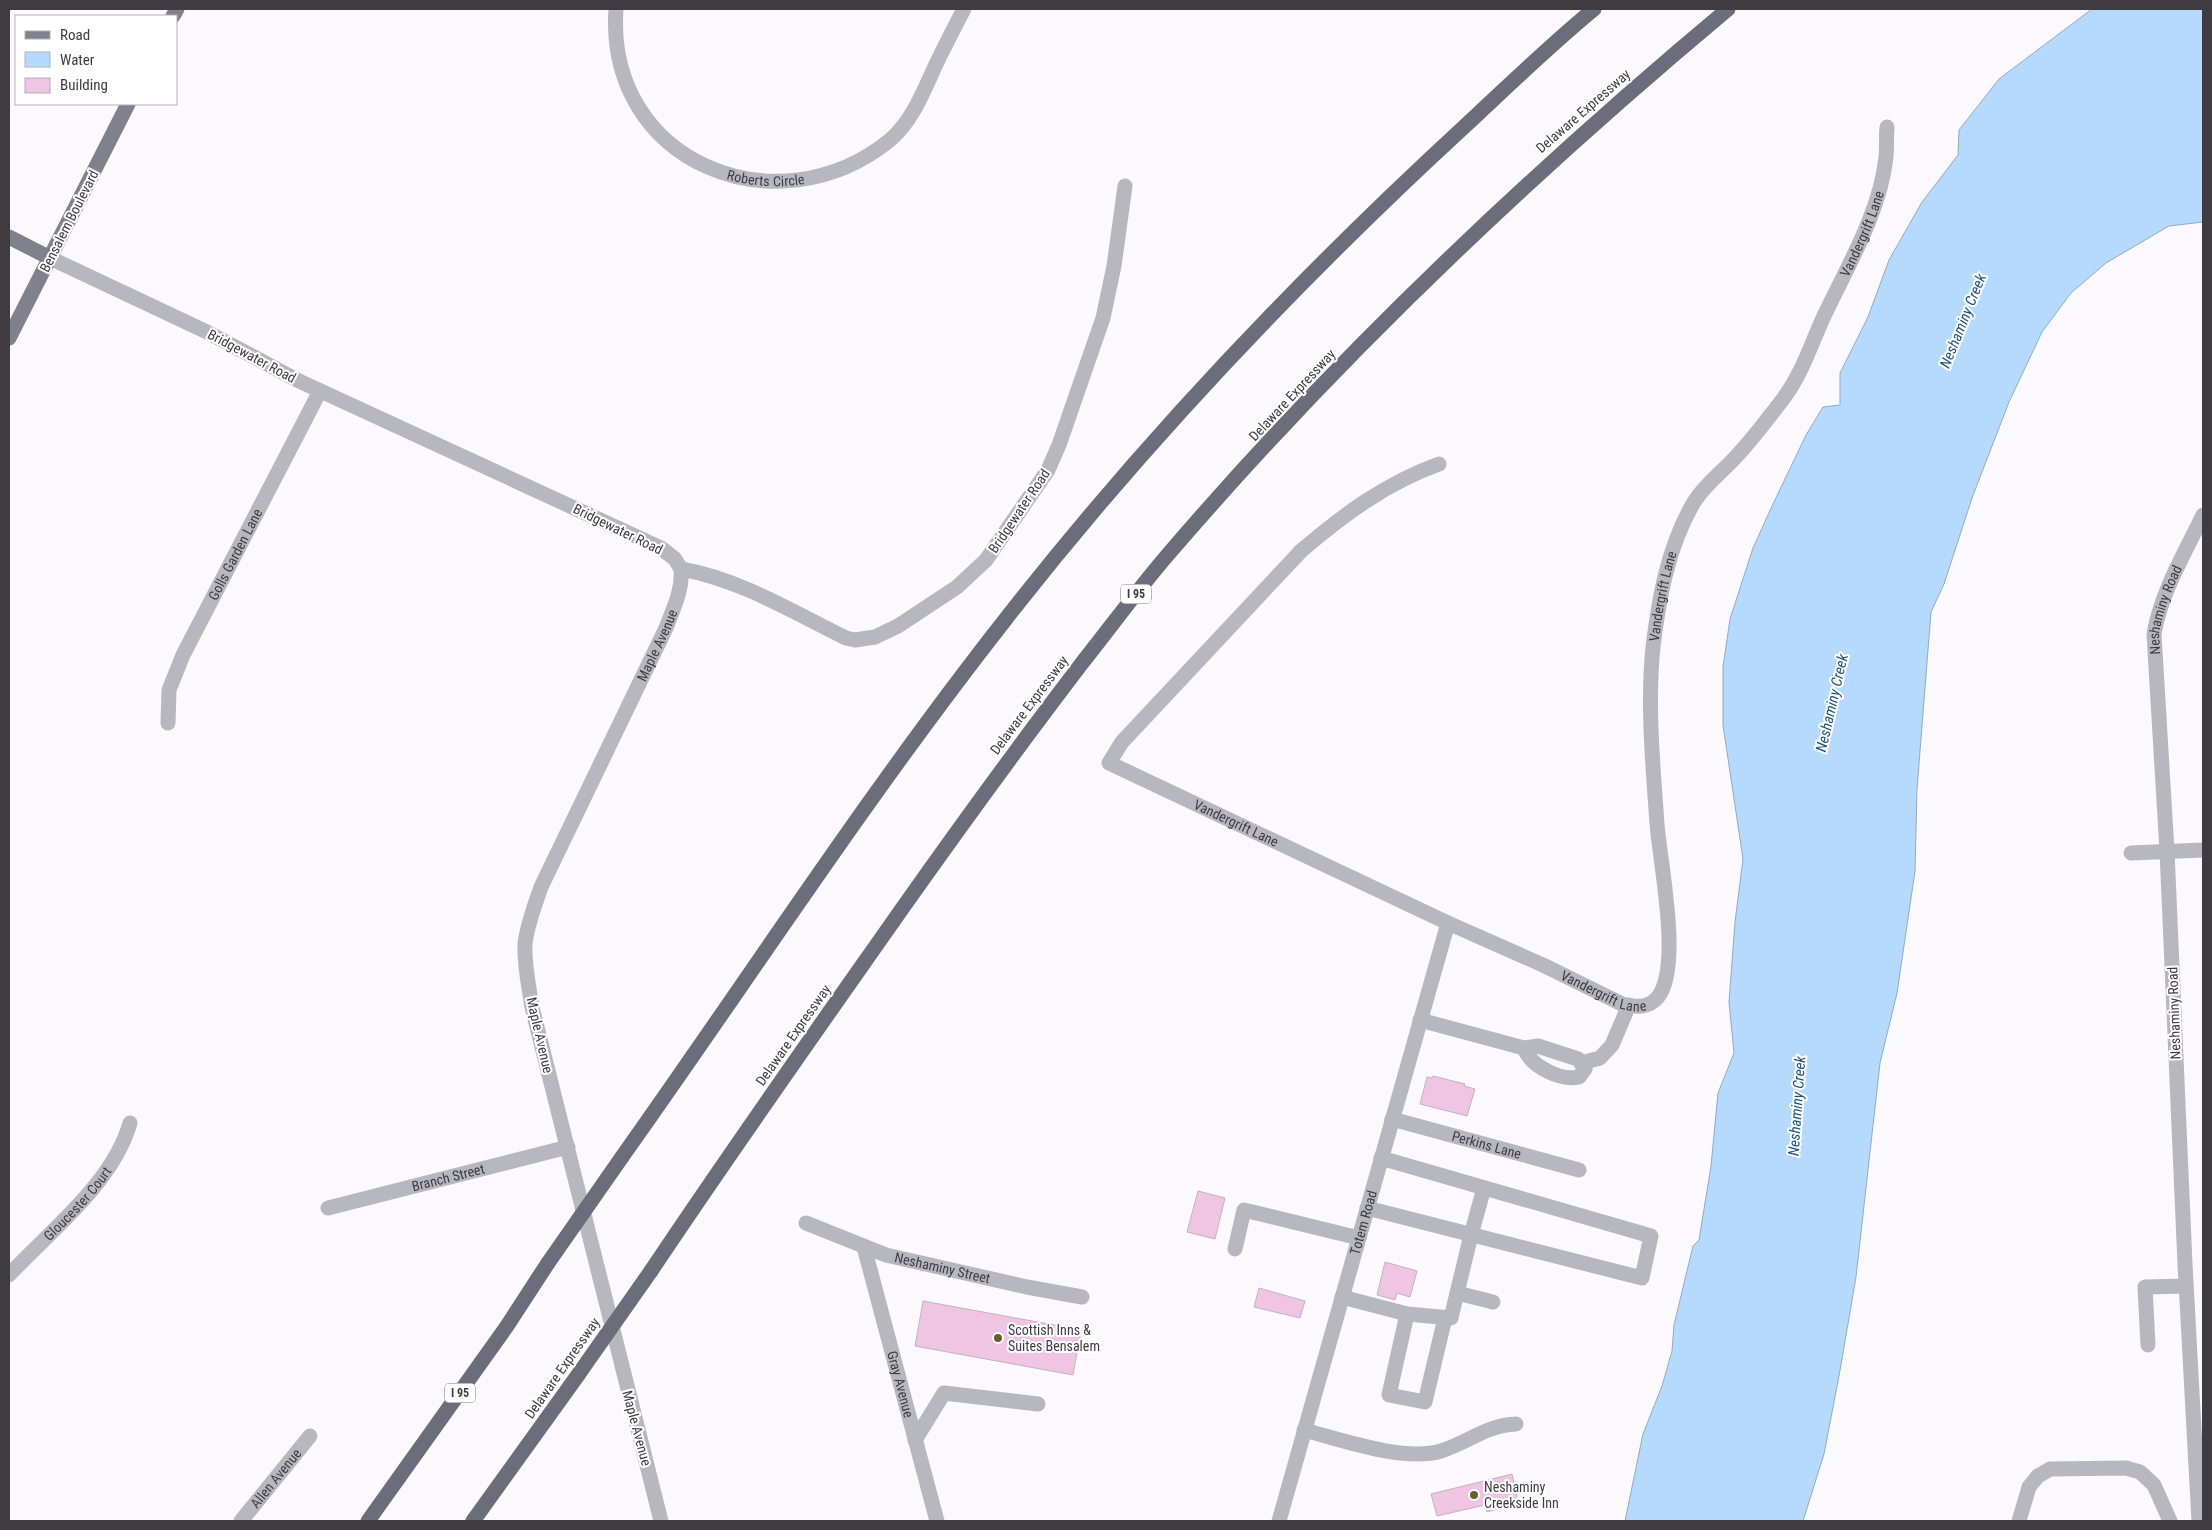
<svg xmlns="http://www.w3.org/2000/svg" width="2212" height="1530" font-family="'Roboto Condensed',sans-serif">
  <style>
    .water { fill: #b5dafe; stroke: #91aac5 }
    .building { fill: #f0c4e3; stroke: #c1b3bc }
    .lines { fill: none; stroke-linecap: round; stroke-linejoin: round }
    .minor { stroke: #b7b8be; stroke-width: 15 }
    .major { stroke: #7f818c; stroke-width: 15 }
    .highway { stroke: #6b6d7a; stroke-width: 15 }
    .highway-bridge { stroke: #6b6d7a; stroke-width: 15 }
    .poi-dot { fill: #6a5d2a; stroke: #fff; stroke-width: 2 }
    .labels { text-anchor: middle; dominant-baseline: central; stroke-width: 4; stroke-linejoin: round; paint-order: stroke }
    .shield { fill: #fff; stroke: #78767a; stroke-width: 1 }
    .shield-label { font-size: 12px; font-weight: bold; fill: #3e3b41 }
    .street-label { font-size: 14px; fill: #3e3b41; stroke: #fff }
    .poi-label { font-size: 14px; fill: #3e3b41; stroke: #fff; text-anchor: start }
    .water-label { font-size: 15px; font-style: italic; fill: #1c517f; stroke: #fff }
  </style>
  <rect width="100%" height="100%" fill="#fbf8fe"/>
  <path class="water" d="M 2092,9 L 2203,9 L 2203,222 L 2169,226 L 2106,263 L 2071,293 L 2042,332 L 2009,402 L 1972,498 L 1944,584 L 1931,612 L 1917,789 L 1915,871 L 1897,993 L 1880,1063 L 1856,1277 L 1839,1376 L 1824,1454 L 1803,1521 L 1625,1521 L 1643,1434 L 1662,1386 L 1672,1351 L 1674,1325 L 1693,1246 L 1699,1240 L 1711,1166 L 1718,1093 L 1734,1053 L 1729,1002 L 1735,922 L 1743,859 L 1723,725 L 1723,667 L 1730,619 L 1753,548 L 1773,504 L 1806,435 L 1823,407 L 1840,405 L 1840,373 L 1868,317 L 1889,260 L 1922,202 L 1958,155 L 1959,130 L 1999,79 Z"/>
  <path class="building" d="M 1433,1076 L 1465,1084 L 1464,1086 L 1475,1089 L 1467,1116 L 1420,1104 L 1427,1077 L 1432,1078 Z
    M 1198,1191 L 1225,1198 L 1215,1239 L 1187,1232 Z
    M 1385,1262 L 1417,1271 L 1410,1297 L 1397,1293 L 1395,1300 L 1377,1295 Z
    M 1259,1288 L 1305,1301 L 1300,1318 L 1254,1307 Z
    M 923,1301 L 1081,1330 L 1073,1375 L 915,1346 Z
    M 1512,1474 L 1517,1497 L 1502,1501 L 1504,1507 L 1487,1512 L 1485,1505 L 1437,1516 L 1431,1494 Z"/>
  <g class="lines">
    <g class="minor">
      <path id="s1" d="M 616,9 C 605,162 777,232 890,140 C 915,119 926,84 940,56 C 948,40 956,24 964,9"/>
      <path d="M 50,258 L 207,332 L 299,381 L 661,548 L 675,559 L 681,569 C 739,579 793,612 846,638 L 855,640 L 875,637 L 898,626 L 957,587 L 986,560 L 1048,470 L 1059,445 L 1103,318 L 1114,266 L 1125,186"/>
      <path id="s2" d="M 1439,464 C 1386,483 1343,515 1301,551 L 1122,742 L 1109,763 L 1448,923 L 1543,965 L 1622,1004 C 1635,1007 1648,1009 1658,997 C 1682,966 1660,863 1657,824 C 1653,766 1647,705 1653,647 C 1659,598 1668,546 1694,502 C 1704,486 1717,476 1730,463 C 1749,444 1767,420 1783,399 C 1802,374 1811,344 1824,316 C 1848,265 1880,213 1886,157 C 1887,147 1886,137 1887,127"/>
      <path id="s3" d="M 168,723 L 169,690 L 183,655 L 320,391"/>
      <path d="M 2131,853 L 2203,850"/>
      <path d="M 1420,1020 L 1524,1048 L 1538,1046 L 1578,1059 L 1585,1069 L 1579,1077 C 1561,1081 1531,1067 1524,1048"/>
      <path d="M 1581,1063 L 1600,1058 L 1612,1045 L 1629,1005"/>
      <path id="s4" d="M 1392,1119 L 1579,1170"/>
      <path id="s5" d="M 328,1208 L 568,1147"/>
      <path d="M 1367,1208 L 1642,1278 L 1651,1236 L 1381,1158"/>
      <path id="s6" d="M 806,1223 L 886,1255 L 1027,1287 L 1082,1297"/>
      <path id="s7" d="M 864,1247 L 937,1521"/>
      <path d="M 1235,1249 L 1244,1210 L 1359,1238"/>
      <path id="s8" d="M 9,1275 C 51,1230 113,1183 130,1123"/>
      <path d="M 1457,1293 L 1493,1302"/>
      <path d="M 1342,1297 L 1407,1314 L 1451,1318 L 1471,1235 L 1484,1188"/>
      <path d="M 1407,1314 L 1389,1395 L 1425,1402 L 1445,1318"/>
      <path d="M 2148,1345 L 2145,1287 L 2186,1286"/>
      <path d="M 1304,1430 C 1342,1440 1404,1462 1441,1451 C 1467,1443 1487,1425 1516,1424"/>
      <path d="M 915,1440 L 944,1393 L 1038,1404"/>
      <path id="s9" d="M 241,1521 L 310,1436"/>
      <path id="s10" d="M 661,1521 L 532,1007 C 529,987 524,965 525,944 C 527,925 535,905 541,887 L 666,628 C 673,609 683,590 681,569"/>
      <path id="s11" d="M 1279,1521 L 1448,923"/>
      <path d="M 2019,1521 L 2029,1487 L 2038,1476 L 2050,1469 L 2126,1468 L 2140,1472 L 2154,1485 L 2170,1521"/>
      <path id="s12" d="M 2199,1521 L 2185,1264 L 2167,851 L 2154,634 C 2161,592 2185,553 2203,515"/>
    </g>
    <path class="major" d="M 173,16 L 177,9
      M 9,237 L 50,258
      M 9,338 L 128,104"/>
    <path class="highway" d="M 622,1157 C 749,978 869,793 1005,620 C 1143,443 1300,278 1465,126 C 1507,87 1549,46 1594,9
      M 651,1271 C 733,1148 819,1027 904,906 C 962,824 1021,743 1082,663 C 1110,628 1136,592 1165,558 C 1336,358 1527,177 1728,9
      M 368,1521 L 507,1326 L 548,1263
      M 473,1521 L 578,1375"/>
    <path class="highway-bridge" d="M 548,1263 L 622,1157
      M 578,1375 L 651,1271"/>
  </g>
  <g class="poi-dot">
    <circle cx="998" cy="1338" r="5"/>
    <circle cx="1474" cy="1495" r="5"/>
  </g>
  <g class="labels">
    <g class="shield">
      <rect x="1121" y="584.5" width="30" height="19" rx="4"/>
      <rect x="445" y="1383.5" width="30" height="19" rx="4"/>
    </g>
    <g class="shield-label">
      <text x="1136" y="594">I 95</text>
      <text x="460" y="1393">I 95</text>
    </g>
    <g class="street-label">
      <text transform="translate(1583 111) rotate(-41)">Delaware Expressway</text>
      <text stroke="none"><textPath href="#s1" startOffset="255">Roberts Circle</textPath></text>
      <text transform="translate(69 221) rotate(-63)">Bensalem Boulevard</text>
      <text stroke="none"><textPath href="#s2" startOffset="1881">Vandergrift Lane</textPath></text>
      <text transform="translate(252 356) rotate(28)">Bridgewater Road</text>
      <text transform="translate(1292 395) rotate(-47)">Delaware Expressway</text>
      <text transform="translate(1019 511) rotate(-56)">Bridgewater Road</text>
      <text transform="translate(618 529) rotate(26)">Bridgewater Road</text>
      <text stroke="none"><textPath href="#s3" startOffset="184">Golls Garden Lane</textPath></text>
      <text stroke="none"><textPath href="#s2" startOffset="1461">Vandergrift Lane</textPath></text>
      <text stroke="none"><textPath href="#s12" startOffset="914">Neshaminy Road</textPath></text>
      <text stroke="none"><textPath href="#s10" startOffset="921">Maple Avenue</textPath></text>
      <text transform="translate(1029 705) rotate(-53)">Delaware Expressway</text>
      <text stroke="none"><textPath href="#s2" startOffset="591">Vandergrift Lane</textPath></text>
      <text stroke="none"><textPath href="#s2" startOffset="996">Vandergrift Lane</textPath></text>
      <text transform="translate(2174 1013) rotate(-92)">Neshaminy Road</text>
      <text transform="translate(540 1035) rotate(77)">Maple Avenue</text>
      <text transform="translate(793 1035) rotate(-55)">Delaware Expressway</text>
      <text stroke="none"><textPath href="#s4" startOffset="98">Perkins Lane</textPath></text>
      <text stroke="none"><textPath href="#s5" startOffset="124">Branch Street</textPath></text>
      <text stroke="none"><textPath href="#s8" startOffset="99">Gloucester Court</textPath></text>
      <text stroke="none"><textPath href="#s11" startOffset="310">Totem Road</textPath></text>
      <text stroke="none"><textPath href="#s6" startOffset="144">Neshaminy Street</textPath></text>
      <text transform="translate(562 1368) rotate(-55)">Delaware Expressway</text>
      <text stroke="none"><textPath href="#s7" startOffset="142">Gray Avenue</textPath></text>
      <text transform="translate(637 1428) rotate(75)">Maple Avenue</text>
      <text stroke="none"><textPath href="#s9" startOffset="55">Allen Avenue</textPath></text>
    </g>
    <g class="poi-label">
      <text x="1008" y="1330">Scottish Inns &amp;<tspan x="1008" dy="16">Suites Bensalem</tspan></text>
      <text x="1484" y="1487">Neshaminy<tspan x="1484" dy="16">Creekside Inn</tspan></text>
    </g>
    <g class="water-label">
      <text transform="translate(1963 321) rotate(-68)">Neshaminy Creek</text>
      <text transform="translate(1832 703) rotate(-77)">Neshaminy Creek</text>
      <text transform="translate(1797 1106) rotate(-86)">Neshaminy Creek</text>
    </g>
  </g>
  <rect width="2212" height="1530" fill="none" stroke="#3e3b41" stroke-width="20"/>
  <rect x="15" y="15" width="162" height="90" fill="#ffffff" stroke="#b2b1b3"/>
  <rect x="25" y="31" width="25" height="8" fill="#7f818c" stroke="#b2b1b3"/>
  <text x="60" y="40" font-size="15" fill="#3e3b41">Road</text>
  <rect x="25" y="52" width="25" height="15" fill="#b5dafe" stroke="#b2b1b3"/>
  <text x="60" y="65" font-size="15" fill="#3e3b41">Water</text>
  <rect x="25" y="78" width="25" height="15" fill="#f0c4e3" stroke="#b2b1b3"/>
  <text x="60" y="90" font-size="15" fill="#3e3b41">Building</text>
</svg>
